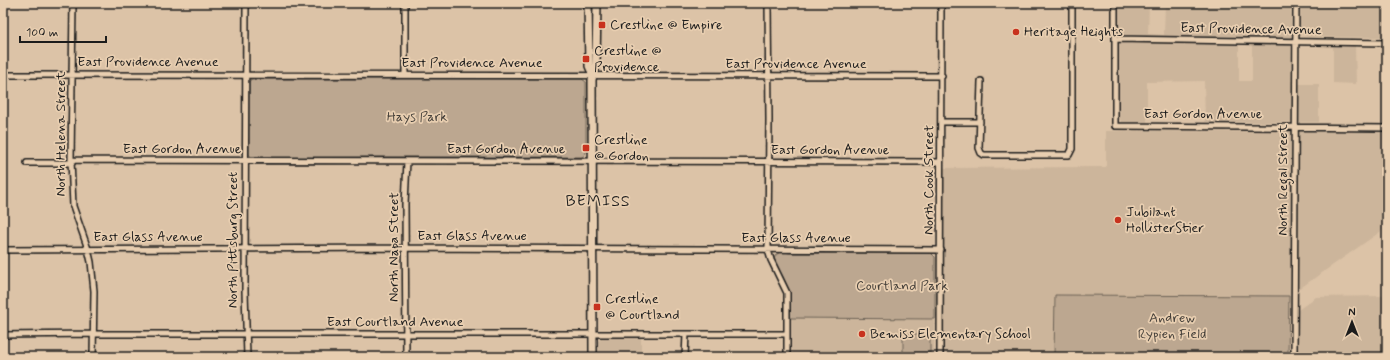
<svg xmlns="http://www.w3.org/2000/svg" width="1390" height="360" font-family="Mynerve,sans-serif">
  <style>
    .built { fill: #ccb59b; fill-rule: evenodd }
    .green { fill: #bca790; stroke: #6c6256 }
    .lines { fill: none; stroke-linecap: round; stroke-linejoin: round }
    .minor-casing { stroke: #1c1c1c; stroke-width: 8 }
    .secondary-casing { stroke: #1c1c1c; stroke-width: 10 }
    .minor { stroke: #e8ceb0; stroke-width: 5 }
    .secondary { stroke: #e8ceb0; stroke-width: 7 }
    .poi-dot { fill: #c8321e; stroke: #e8ceb0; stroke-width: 1.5 }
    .labels { text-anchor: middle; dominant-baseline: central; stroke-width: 3.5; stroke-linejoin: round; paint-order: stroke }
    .poi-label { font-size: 14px; fill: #1c1c1c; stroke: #e8ceb0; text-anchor: start }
    .street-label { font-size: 14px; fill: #1c1c1c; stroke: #e8ceb0 }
    .park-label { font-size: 14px; fill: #443f39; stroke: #e8ceb0 }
    .quarter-label { font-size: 16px; letter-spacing: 1px; fill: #1c1c1c; stroke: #e8ceb0 }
  </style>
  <rect width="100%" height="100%" fill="#dcc3a7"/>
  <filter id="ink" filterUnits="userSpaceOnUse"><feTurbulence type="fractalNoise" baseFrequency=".025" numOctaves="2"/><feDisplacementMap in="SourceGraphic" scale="8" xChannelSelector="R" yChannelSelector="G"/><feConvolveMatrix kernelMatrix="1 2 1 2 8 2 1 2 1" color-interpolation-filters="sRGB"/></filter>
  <g filter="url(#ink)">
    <path class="built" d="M 1118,3 L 1149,3 L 1148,34 L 1164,35 L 1165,3 L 1291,3 L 1291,81 L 1300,84 L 1319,84 L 1319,122 L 1205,122 L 1204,81 L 1147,82 L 1147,122 L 1122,122 L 1118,118 ZM 1239,44 L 1252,44 L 1252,81 L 1239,81 Z
      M 1300,3 L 1387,3 L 1387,37 L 1308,37 L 1304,35 L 1300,31 Z
      M 1355,46 L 1356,84 L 1333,83 L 1333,47 Z
      M 1106,131 L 1386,132 L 1387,227 L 1289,296 L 1055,295 L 1054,357 L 943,357 L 944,168 L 1106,167 Z
      M 1385,296 L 1384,357 L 1298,357 L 1298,310 L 1316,297 Z
      M 790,318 L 935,319 L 934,357 L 793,357 L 793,353 L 790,348 Z
      M 603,338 L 641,338 L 641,357 L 598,357 L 598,341 Z"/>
    <path class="green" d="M 252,78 L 582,79 L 586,82 L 586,152 L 584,156 L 581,157 L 251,157 L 249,154 L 249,82 Z
      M 781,251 L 789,253 L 931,253 L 935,257 L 935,319 L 790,318 C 790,301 789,285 779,270 C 776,265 773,263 775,256 Z
      M 1055,295 L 1289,296 L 1288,357 L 1054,357 Z
      M 903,334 L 930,334 L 930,353 L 903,353 Z"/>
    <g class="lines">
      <defs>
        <path id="minor" d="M 73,3 L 71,160 L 73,206 L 88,249 L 91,262 L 94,291 L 93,357
          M 246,3 L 245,291 L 247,357
          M 768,3 L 769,119 L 768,250 L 771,260 L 787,293 L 787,357
          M 1115,3 L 1115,126 L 1387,128
          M 1115,39 L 1387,43
          M 3,75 L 942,76
          M 405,75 L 405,3
          M 981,81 L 979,148 L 981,153 L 984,155 L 1069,155 L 1072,149 L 1072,3
          M 941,122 L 980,122
          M 71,160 L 940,162
          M 27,163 L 72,163
          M 3,250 L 405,248 L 941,250
          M 3,335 L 94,334 L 787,334
          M 406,357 L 405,204 L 407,161
          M 685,357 L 686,334
          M 940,357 L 941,3
          M 1294,357 L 1296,3"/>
        <path id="secondary" d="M 588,3 L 589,66 L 593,75
          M 593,357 L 592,80 L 593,75 L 596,66 L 597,3"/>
      </defs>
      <use href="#minor" class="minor-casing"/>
      <use href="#secondary" class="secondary-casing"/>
      <use href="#minor" class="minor"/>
      <use href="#secondary" class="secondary"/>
    </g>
  </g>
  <g class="poi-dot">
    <rect x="598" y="21" width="8" height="8" rx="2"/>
    <circle cx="1016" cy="32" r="4"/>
    <rect x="582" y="55" width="8" height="8" rx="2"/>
    <rect x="582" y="144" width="8" height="8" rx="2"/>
    <circle cx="1118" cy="220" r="4"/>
    <rect x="593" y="303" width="8" height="8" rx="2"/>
    <circle cx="862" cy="334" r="4"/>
  </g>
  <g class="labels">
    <g class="poi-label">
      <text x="610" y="25">Crestline @ Empire</text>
      <text x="1024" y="32">Heritage Heights</text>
      <text x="594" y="51">Crestline @<tspan x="594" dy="16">Providence</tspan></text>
      <text x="594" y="140">Crestline<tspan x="594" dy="16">@ Gordon</tspan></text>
      <text x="1126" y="212">Jubilant<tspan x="1126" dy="16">HollisterStier</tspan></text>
      <text x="605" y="299">Crestline<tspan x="605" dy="16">@ Courtland</tspan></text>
      <text x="870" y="334">Bemiss Elementary School</text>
    </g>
    <g class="street-label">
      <text transform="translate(1251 29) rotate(1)">East Providence Avenue</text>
      <text x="148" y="62">East Providence Avenue</text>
      <text x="472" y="63">East Providence Avenue</text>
      <text x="796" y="64">East Providence Avenue</text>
      <text x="1203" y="114">East Gordon Avenue</text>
      <text transform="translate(61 134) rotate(-90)">North Helena Street</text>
      <text x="182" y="149">East Gordon Avenue</text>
      <text x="506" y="149">East Gordon Avenue</text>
      <text x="830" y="150">East Gordon Avenue</text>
      <text transform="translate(929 180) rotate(-90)">North Cook Street</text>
      <text transform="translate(1283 180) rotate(-90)">North Regal Street</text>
      <text x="472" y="236">East Glass Avenue</text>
      <text x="148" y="237">East Glass Avenue</text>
      <text x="796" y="238">East Glass Avenue</text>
      <text transform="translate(233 240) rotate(-90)">North Pittsburg Street</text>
      <text transform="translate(394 247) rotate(-90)">North Napa Street</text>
      <text x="395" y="322">East Courtland Avenue</text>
    </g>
    <g class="park-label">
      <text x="417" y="117">Hays Park</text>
      <text x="902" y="286">Courtland Park</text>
      <text x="1172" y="318">Andrew<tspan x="1172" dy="16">Rypien Field</tspan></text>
    </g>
    <g class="quarter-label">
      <text x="598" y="201">BEMISS</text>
    </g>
  </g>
  <rect width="1390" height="360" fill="none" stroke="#e8ceb0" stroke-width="16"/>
  <rect x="8" y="8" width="1374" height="344" fill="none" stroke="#1c1c1c" stroke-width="1.5" filter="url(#ink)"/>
  <g transform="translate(1352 322)" stroke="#e8ceb0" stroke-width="3" paint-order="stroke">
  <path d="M0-3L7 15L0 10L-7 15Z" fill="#1c1c1c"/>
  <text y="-6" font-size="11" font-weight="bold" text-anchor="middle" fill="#1c1c1c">N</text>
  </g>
  <path d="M20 36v6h86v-6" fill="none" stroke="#1c1c1c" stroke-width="2"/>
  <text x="26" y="36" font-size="12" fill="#1c1c1c" stroke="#e8ceb0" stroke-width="3" paint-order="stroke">100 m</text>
</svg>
